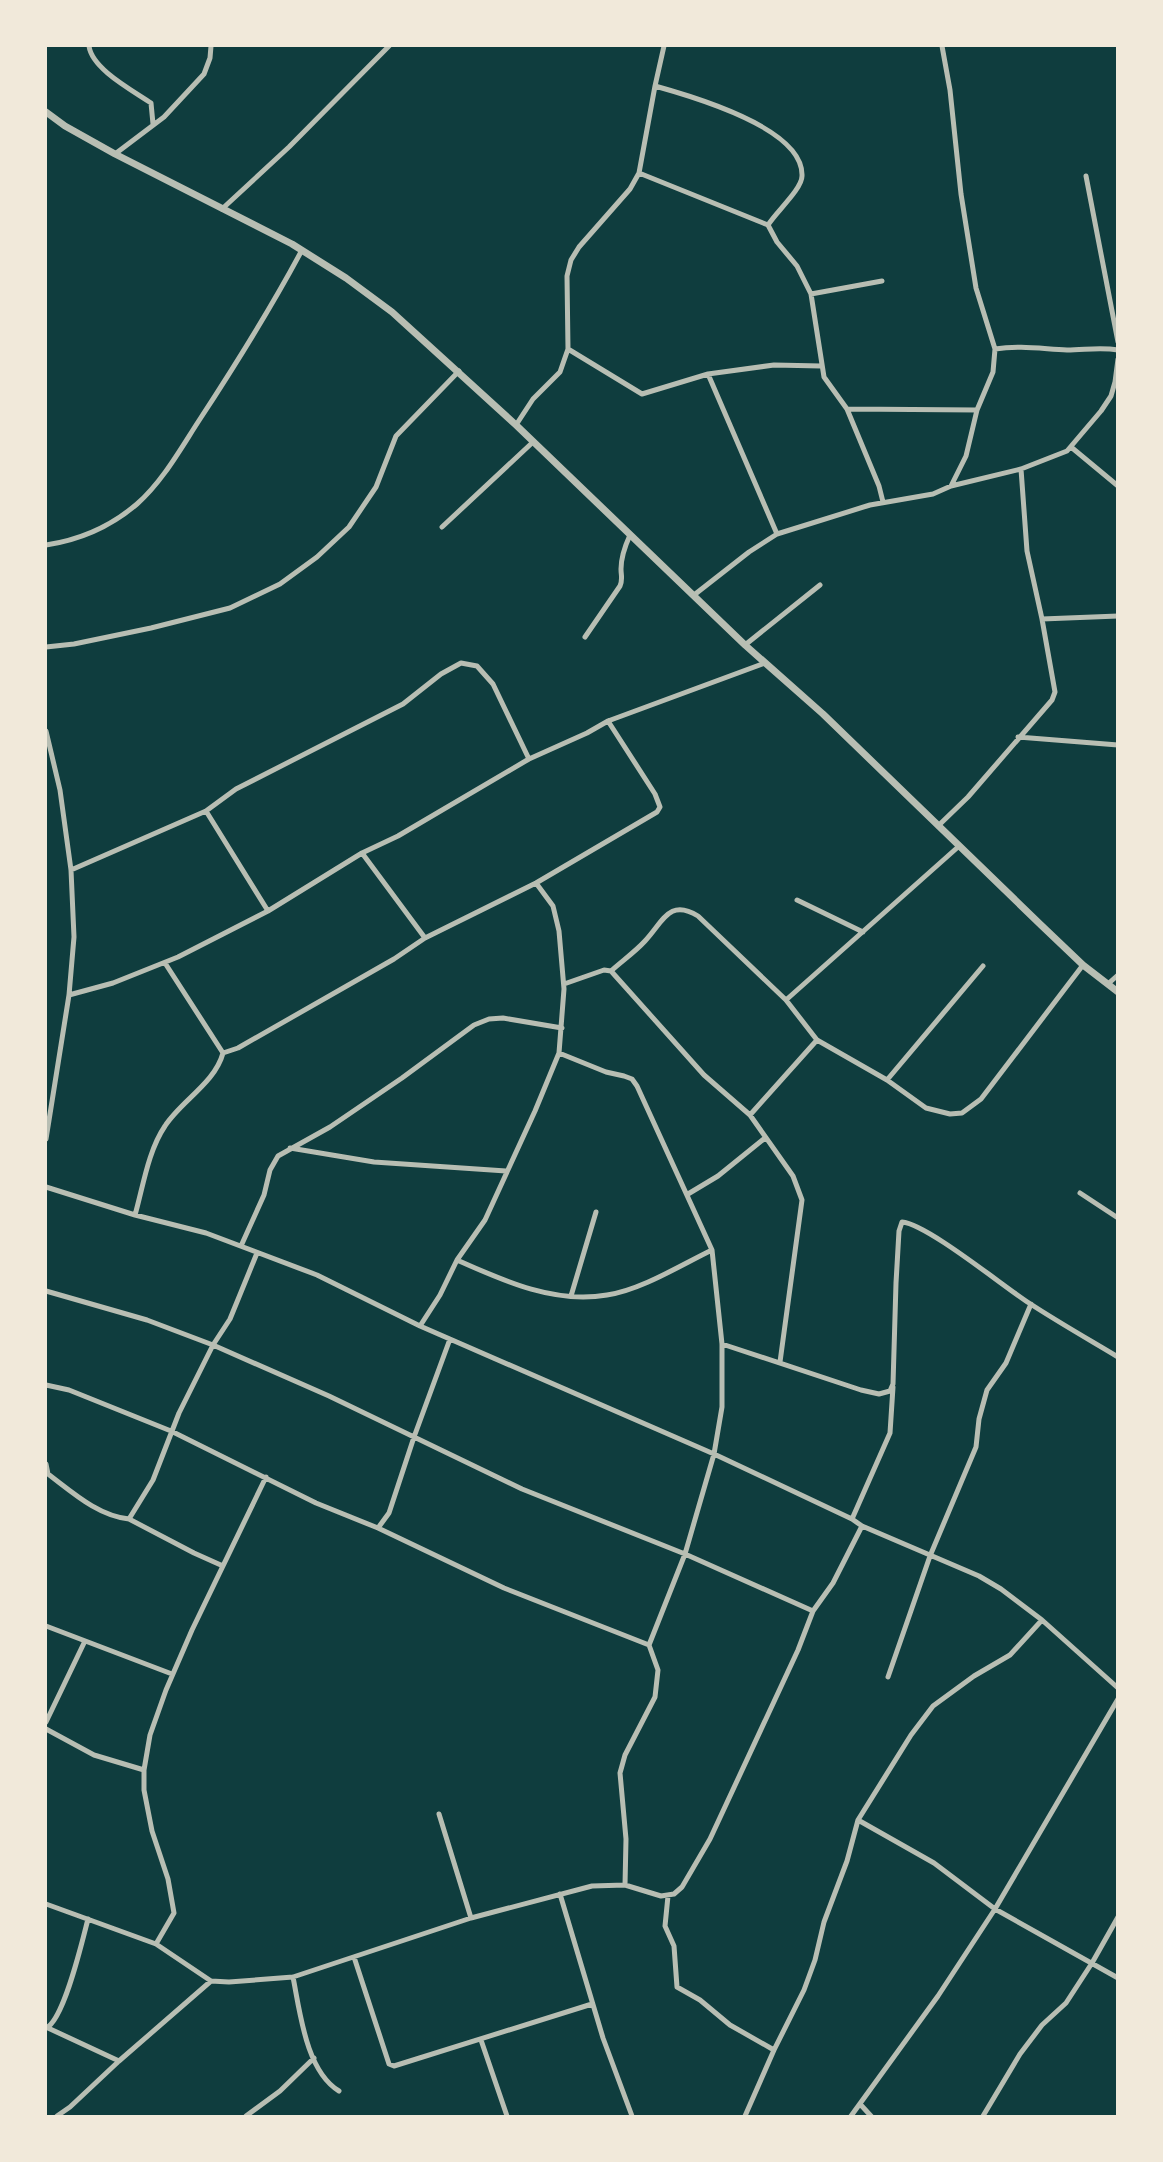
<svg xmlns="http://www.w3.org/2000/svg" width="1163" height="2162" font-family="'Zilla Slab',serif">
  <style>
    .lines { fill: none; stroke-linecap: round; stroke-linejoin: round }
    .minor { stroke: #b8beb3; stroke-width: 5 }
    .tertiary { stroke: #b8beb3; stroke-width: 7 }
  </style>
  <rect width="100%" height="100%" fill="#0f3d3e"/>
  <g class="lines">
    <path class="minor" d="M 89,46 C 92,69 132,90 151,103 L 153,124
      M 664,46 L 655,86 C 691,96 804,128 802,176 C 802,189 776,212 768,225
      M 942,46 L 950,90 L 961,194 L 976,288 L 995,349 L 993,372 L 977,410 L 966,456 L 951,486
      M 115,154 L 164,117 L 204,74 L 210,58 L 211,46
      M 639,173 L 768,225 L 777,242 L 797,266 L 811,294 L 824,377 L 847,409 L 879,486 L 883,502
      M 1086,176 L 1118,342
      M 222,209 L 289,147 L 389,46
      M 811,294 L 882,281
      M 568,349 L 642,394 L 708,374 L 774,365 L 821,366
      M 995,349 C 1019,345 1043,349 1067,350 C 1085,350 1100,347 1118,350
      M 708,374 L 777,534
      M 847,409 L 977,410
      M 516,425 L 533,399 L 560,372 L 568,349 L 567,276 L 571,260 L 579,247 L 630,189 L 639,173 L 655,86
      M 1071,447 L 1118,486
      M 442,527 L 533,442
      M 46,545 C 80,540 110,527 137,504 C 163,481 181,448 200,419 C 236,364 271,308 302,250
      M 694,595 L 749,552 L 777,534 L 870,505 L 933,494 L 951,486 L 1021,469 L 1067,451 L 1101,411 L 1111,396 L 1115,382 L 1118,359
      M 1042,619 L 1118,616
      M 585,637 L 620,586 C 623,579 621,576 621,569 C 621,556 625,546 630,535
      M 745,645 L 820,585
      M 46,647 L 74,644 L 151,628 L 230,608 L 280,584 L 317,557 L 349,527 L 376,487 L 396,436 L 459,371
      M 46,731 L 60,790 L 71,870 L 74,937 L 69,995 L 46,1139
      M 1018,737 L 1118,745
      M 206,811 L 268,911
      M 938,826 L 968,797 L 1052,700 L 1055,692 L 1042,619 L 1027,551 L 1021,469
      M 362,853 L 425,938
      M 71,870 L 206,811 L 236,789 L 403,704 L 441,674 L 461,663 L 477,666 L 493,684 L 529,759
      M 797,900 L 863,932
      M 611,971 C 622,961 635,952 645,941 C 663,922 669,898 698,916 L 786,1000 L 817,1040 L 887,1080 L 926,1108 L 950,1114 L 962,1113 L 981,1099 L 1083,965
      M 1109,983 L 1118,975
      M 564,984 L 604,970 L 611,971 L 704,1075 L 750,1115 L 793,1176 L 802,1200 L 780,1362
      M 69,995 L 113,983 L 178,957 L 268,911 L 362,853 L 398,836 L 529,759 L 587,733 L 608,721 L 765,663
      M 786,1000 L 958,847
      M 223,1053 L 238,1048 L 394,959 L 425,938 L 536,883 L 657,812 L 660,807 L 655,794 L 608,721
      M 559,1053 L 606,1072 L 624,1076 L 632,1079 L 637,1086 L 712,1250 L 722,1344 L 722,1407 L 714,1454 L 685,1554 L 649,1645 L 658,1670 L 655,1697 L 625,1755 L 620,1773 L 626,1839 L 625,1885
      M 887,1080 L 983,966
      M 750,1115 L 817,1040
      M 290,1148 L 374,1162 L 506,1171
      M 46,1187 L 135,1215 L 206,1233 L 317,1275 L 420,1326 L 714,1454 L 852,1519 L 862,1526 L 979,1576 L 1001,1589 L 1042,1620 L 1118,1688
      M 1080,1193 L 1118,1218
      M 688,1194 L 718,1176 L 765,1138
      M 135,1215 C 143,1187 148,1151 165,1126 C 181,1101 215,1083 223,1053 L 165,963
      M 241,1246 L 264,1195 L 270,1170 L 278,1156 L 330,1127 L 402,1078 L 474,1025 L 489,1019 L 503,1018 L 562,1028
      M 457,1260 C 504,1281 554,1304 607,1295 C 641,1290 681,1265 712,1250
      M 46,1291 L 147,1320 L 213,1345 L 329,1396 L 522,1489 L 685,1554 L 813,1611
      M 571,1296 L 596,1212
      M 420,1326 L 440,1295 L 457,1260 L 485,1220 L 535,1111 L 559,1053 L 564,989 L 559,931 L 553,906 L 536,883
      M 722,1344 L 861,1390 L 879,1394 L 890,1391 L 893,1384 L 896,1283 L 899,1231 L 902,1222 C 927,1224 1004,1287 1029,1303 C 1058,1322 1088,1339 1118,1357
      M 46,1385 L 69,1390 L 171,1431 L 316,1503 L 378,1528 L 504,1588 L 649,1645
      M 46,1464 L 48,1474 C 72,1492 98,1516 129,1519 L 194,1553 L 223,1566
      M 129,1519 L 153,1480 L 179,1413 L 213,1345 L 230,1319 L 257,1253
      M 852,1519 L 890,1433 L 893,1387
      M 378,1528 L 389,1513 L 414,1437 L 450,1339
      M 46,1626 L 172,1674
      M 888,1677 L 930,1556 L 976,1447 L 979,1419 L 987,1390 L 1006,1363 L 1031,1304
      M 46,1722 L 84,1643
      M 46,1729 L 94,1755 L 144,1770
      M 439,1814 L 471,1918
      M 858,1820 L 934,1863 L 995,1909 L 1118,1978
      M 560,1894 L 603,2038 L 632,2116
      M 668,1896 L 665,1926 L 674,1946 L 677,1987 L 700,2000 L 730,2025 L 774,2050
      M 46,1904 L 156,1944 L 211,1981 L 229,1982 L 293,1977 L 471,1918 L 592,1886 L 625,1885 L 661,1896 L 674,1894 L 682,1887 L 710,1839 L 798,1650 L 813,1611 L 833,1583 L 862,1526
      M 156,1944 L 174,1913 L 168,1879 L 152,1831 L 144,1790 L 144,1770 L 150,1735 L 166,1690 L 192,1630 L 266,1477
      M 354,1957 L 389,2064 L 394,2066 L 592,2004
      M 293,1977 C 300,2012 306,2071 339,2091
      M 46,2028 C 64,2020 82,1942 88,1919
      M 48,2028 L 119,2061
      M 481,2040 L 507,2116
      M 860,2104 L 871,2116
      M 57,2116 L 70,2107 L 119,2061 L 211,1981
      M 246,2116 L 280,2091 L 314,2058
      M 745,2116 L 774,2050 L 804,1990 L 815,1960 L 824,1922 L 847,1861 L 858,1820 L 911,1735 L 933,1706 L 974,1676 L 1010,1655 L 1042,1620
      M 851,2116 L 938,1996 L 995,1909 L 1118,1699
      M 983,2116 L 1020,2054 L 1042,2025 L 1066,2003 L 1092,1963 L 1118,1917"/>
    <path class="tertiary" d="M 46,112 L 65,126 L 115,154 L 292,244 L 346,278 L 392,312 L 516,425 L 745,645 L 823,714 L 1041,925 L 1083,965 L 1118,992"/>
  </g>
  <rect width="1163" height="2162" fill="none" stroke="#f1e9da" stroke-width="94"/>
</svg>
